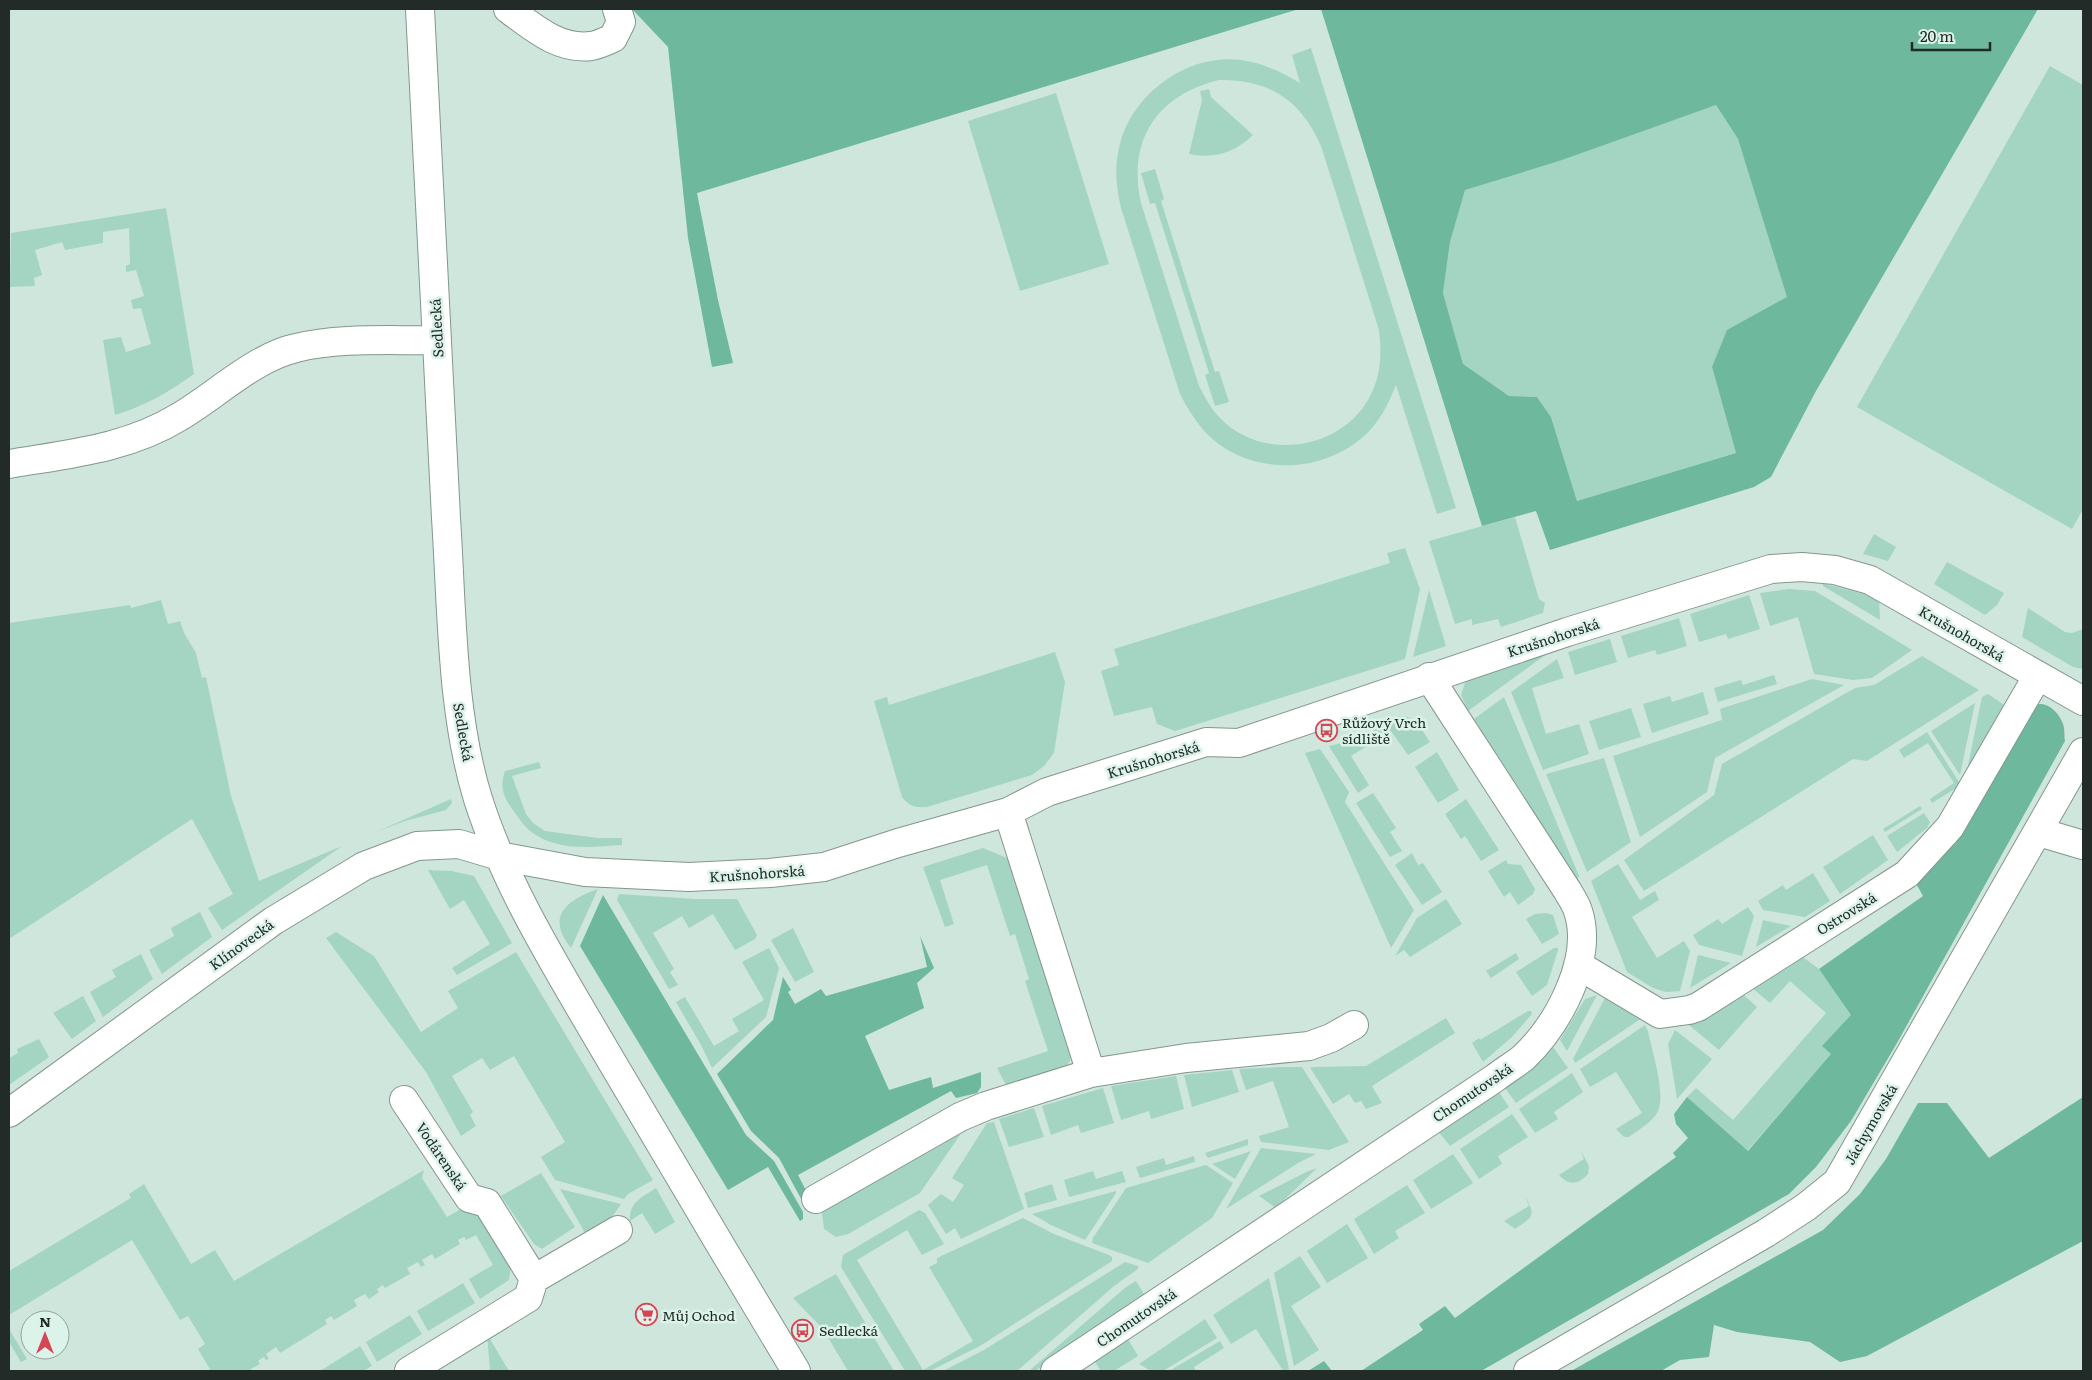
<svg xmlns="http://www.w3.org/2000/svg" width="2092" height="1380" font-family="Literata,serif">
  <style>
    .green { fill: #a4d5c2; fill-rule: evenodd }
    .forest { fill: #6eb89e; fill-rule: evenodd }
    .lines { fill: none; stroke-linecap: round; stroke-linejoin: round }
    .minor-casing { stroke: #82978e; stroke-width: 30 }
    .minor { stroke: #fff; stroke-width: 28 }
    .labels { text-anchor: middle; dominant-baseline: central; stroke-width: 5; stroke-linejoin: round; paint-order: stroke }
    .street-label { font-size: 14px; fill: #222b28; stroke: #dcf3ea }
    .poi-label { font-size: 14px; fill: #222b28; stroke: #dcf3ea; text-anchor: start }
  </style>
  <rect width="100%" height="100%" fill="#cfe6dc"/>
  <path class="green" d="M 1311,48 L 1456,508 L 1437,514 L 1396,385 C 1390,400 1383,415 1372,428 C 1330,475 1250,479 1205,432 C 1195,420 1187,408 1180,394 L 1121,208 C 1116,186 1114,166 1120,144 C 1133,93 1188,53 1241,60 C 1263,63 1281,72 1300,83 L 1292,55 ZM 1219,80 C 1269,79 1301,100 1321,146 L 1379,330 C 1382,354 1381,378 1368,400 C 1338,451 1261,461 1220,418 C 1211,409 1205,397 1199,386 L 1141,203 C 1127,140 1157,95 1219,80 Z
    M 2050,66 L 2083,85 L 2083,509 L 2072,529 L 1857,407 Z
    M 1209,89 L 1211,97 L 1253,135 C 1234,153 1215,159 1189,154 L 1202,100 L 1200,91 Z
    M 1056,93 L 1109,264 L 1020,291 L 968,121 Z
    M 1716,105 L 1738,139 L 1790,300 L 1712,367 L 1736,453 L 1577,501 L 1551,417 L 1537,397 L 1509,396 L 1463,365 L 1443,293 L 1450,242 L 1465,189 Z
    M 1155,169 L 1164,199 L 1161,201 L 1215,372 L 1219,371 L 1229,402 L 1215,406 L 1205,375 L 1209,373 L 1155,203 L 1150,204 L 1141,173 Z
    M 166,208 L 194,374 C 169,392 145,406 115,415 L 103,340 L 121,337 L 126,352 L 151,344 L 141,308 L 133,309 L 131,300 L 144,296 L 136,270 L 126,272 L 126,266 L 130,264 L 129,228 L 103,232 L 103,243 L 65,250 L 62,242 L 35,250 L 42,275 L 34,278 L 35,286 L 10,287 L 11,233 Z
    M 1515,517 L 1539,599 L 1545,603 L 1543,613 L 1501,627 L 1498,619 L 1472,625 L 1472,619 L 1455,624 L 1429,541 Z
    M 1874,534 L 1896,547 L 1888,561 L 1863,554 Z
    M 1405,548 L 1420,589 L 1405,659 L 1175,731 L 1157,724 L 1152,707 L 1114,716 L 1101,671 L 1119,665 L 1114,649 L 1390,563 L 1387,553 Z
    M 1947,562 L 2004,593 L 1997,605 L 1985,615 L 1934,584 Z
    M 1822,583 L 1879,598 L 1880,620 L 1823,586 Z
    M 1789,589 L 1815,591 L 1912,650 L 1872,678 L 1853,680 L 1814,674 L 1798,617 L 1770,626 L 1760,593 Z
    M 1429,590 L 1446,646 L 1413,657 Z
    M 1749,595 L 1760,629 L 1728,639 L 1726,634 L 1699,642 L 1690,614 Z
    M 161,600 L 168,624 L 180,621 L 184,633 L 196,653 L 202,678 L 206,677 L 231,796 L 259,881 L 342,846 L 222,930 L 208,908 L 233,894 L 192,819 L 9,939 L 9,623 L 130,605 L 131,608 Z
    M 2028,608 L 2065,632 L 2072,633 L 2083,629 L 2083,669 L 2073,667 L 2022,637 Z
    M 1679,618 L 1687,646 L 1657,655 L 1655,650 L 1628,658 L 1621,636 Z
    M 1610,639 L 1617,662 L 1575,675 L 1568,652 Z
    M 1555,648 L 1468,711 L 1461,695 L 1466,680 Z
    M 1055,652 L 1065,682 L 1054,753 L 1044,766 L 1032,775 L 927,807 C 915,808 909,806 902,797 L 874,701 L 887,697 L 889,705 Z
    M 1922,656 L 1979,690 L 1867,761 L 1853,759 L 1644,891 L 1624,860 L 1714,795 L 1722,764 L 1855,688 L 1874,685 Z
    M 1557,659 L 1564,678 L 1532,688 L 1546,734 L 1579,724 L 1589,754 L 1543,770 L 1511,692 Z
    M 1774,675 L 1777,684 L 1718,702 L 1714,688 L 1741,680 L 1743,685 Z
    M 1812,679 L 1844,685 L 1715,758 L 1707,792 L 1640,837 L 1613,756 L 1722,720 L 1720,709 Z
    M 1703,692 L 1709,714 L 1652,733 L 1643,704 L 1670,696 L 1672,702 Z
    M 1988,694 L 2007,707 L 1965,780 L 1982,697 Z
    M 1504,697 L 1579,876 L 1577,879 L 1474,719 Z
    M 1975,703 L 1960,775 L 1931,731 Z
    M 1631,708 L 1641,737 L 1599,750 L 1589,721 Z
    M 1399,716 C 1417,716 1421,729 1430,742 L 1408,755 L 1391,731 L 1351,756 L 1369,785 L 1358,793 L 1329,746 L 1358,739 Z
    M 1927,732 L 1961,785 L 1932,803 L 1930,799 L 1954,783 L 1928,743 L 1904,758 L 1899,750 Z
    M 1320,749 L 1349,792 L 1345,802 L 1414,910 L 1391,948 L 1305,753 Z
    M 1437,752 L 1459,790 L 1438,803 L 1415,767 Z
    M 1604,758 L 1631,842 L 1587,872 L 1546,774 Z
    M 539,762 L 541,768 L 512,776 L 526,814 L 533,823 L 545,831 L 598,838 L 622,838 L 622,845 C 591,847 555,852 529,830 C 524,826 519,818 515,813 C 504,798 499,788 505,771 Z
    M 1373,793 L 1396,828 L 1390,832 L 1402,851 L 1390,857 L 1356,803 Z
    M 451,799 L 452,803 L 446,810 L 405,821 L 376,832 Z
    M 1466,799 L 1499,850 L 1481,861 L 1465,836 L 1461,839 L 1445,814 Z
    M 1920,806 L 1922,809 L 1885,832 L 1883,829 Z
    M 1924,813 L 1930,822 L 1927,828 L 1897,852 L 1887,836 Z
    M 1873,835 L 1888,860 L 1840,894 L 1823,867 Z
    M 983,848 L 1012,860 L 1072,1052 L 1070,1061 L 1064,1069 L 1016,1091 L 1006,1085 L 997,1068 L 1048,1051 L 1025,981 L 1029,979 L 1015,934 L 1010,936 L 987,865 L 940,880 L 954,924 L 945,927 L 923,867 Z
    M 1412,853 L 1418,865 L 1423,863 L 1442,892 L 1422,905 L 1395,865 Z
    M 1506,860 L 1508,864 L 1521,865 L 1535,889 L 1533,894 L 1518,905 L 1510,892 L 1504,897 L 1488,871 Z
    M 1618,864 L 1640,900 L 1655,891 L 1659,900 L 1632,917 L 1657,958 L 1684,941 L 1690,951 L 1680,991 L 1666,992 L 1653,988 L 1627,972 L 1591,881 Z
    M 428,870 L 452,871 L 474,876 L 512,943 L 457,975 L 452,968 L 490,944 L 464,900 L 450,909 Z
    M 1813,873 L 1830,901 L 1805,917 L 1763,910 L 1758,901 L 1783,885 L 1786,890 Z
    M 598,889 L 571,948 C 545,916 567,900 598,889 Z
    M 619,894 L 695,899 L 737,899 L 757,935 L 755,939 L 735,950 L 713,914 L 689,928 L 682,916 L 653,933 L 674,969 L 670,972 L 678,985 L 669,989 L 617,900 Z
    M 1446,899 L 1462,924 L 1410,957 L 1404,950 L 1395,956 L 1417,918 Z
    M 1748,907 L 1754,916 L 1742,956 L 1699,945 L 1693,935 L 1718,919 L 1722,924 Z
    M 200,912 L 212,937 L 162,974 L 149,950 L 174,936 L 171,928 Z
    M 1546,913 L 1553,915 L 1559,934 L 1542,944 L 1526,919 L 1535,914 Z
    M 1763,920 L 1791,926 L 1756,947 Z
    M 793,928 L 814,972 L 795,982 L 771,940 Z
    M 336,932 L 374,956 L 421,1032 L 458,1008 L 448,991 L 516,952 L 653,1180 L 628,1194 L 624,1199 L 555,1180 L 541,1157 L 565,1142 L 514,1056 L 490,1070 L 482,1058 L 452,1076 L 473,1112 L 470,1115 L 476,1126 L 461,1136 L 426,1072 L 326,938 Z
    M 769,948 L 779,968 L 766,1017 L 712,1068 L 701,1045 L 676,1002 L 685,997 L 714,1046 L 739,1031 L 732,1019 L 764,1000 L 742,962 Z
    M 1554,948 L 1558,948 L 1558,950 L 1547,985 L 1532,996 L 1516,972 Z
    M 1516,953 L 1519,959 L 1491,978 L 1486,971 Z
    M 141,954 L 153,979 L 103,1017 L 90,992 L 116,977 L 112,970 Z
    M 1698,955 L 1731,963 L 1690,988 Z
    M 1800,955 L 1819,969 L 1852,1014 L 1832,1054 L 1747,1151 L 1687,1097 L 1696,1088 L 1733,1120 L 1826,1013 L 1790,981 L 1770,1003 L 1745,982 Z
    M 1736,988 L 1757,1007 L 1719,1050 L 1684,1021 Z
    M 1597,995 L 1567,1051 L 1560,1040 L 1585,999 Z
    M 83,996 L 96,1021 L 72,1039 L 53,1013 Z
    M 1606,996 L 1642,1018 L 1575,1063 L 1573,1059 Z
    M 1528,1011 L 1531,1011 L 1532,1014 L 1512,1037 L 1483,1062 L 1472,1043 L 1479,1038 L 1480,1040 Z
    M 1446,1018 L 1455,1033 L 1372,1086 L 1382,1103 L 1366,1109 L 1361,1101 L 1355,1103 L 1349,1094 L 1333,1104 L 1311,1069 L 1311,1067 L 1366,1066 Z
    M 1645,1025 L 1648,1031 C 1652,1052 1666,1093 1658,1111 C 1653,1122 1638,1130 1629,1137 L 1624,1137 L 1616,1129 L 1642,1113 L 1616,1072 L 1590,1087 L 1580,1069 Z
    M 1675,1030 L 1712,1059 L 1677,1099 L 1668,1044 Z
    M 39,1039 L 49,1057 L 9,1085 L 9,1058 L 18,1053 L 17,1049 Z
    M 1553,1047 L 1568,1068 L 1516,1103 L 1505,1088 L 1527,1073 Z
    M 1281,1067 L 1302,1067 L 1349,1142 L 1329,1150 L 1261,1142 L 1259,1136 L 1289,1127 L 1273,1081 L 1246,1090 L 1239,1069 Z
    M 1232,1070 L 1239,1092 L 1192,1107 L 1184,1075 Z
    M 1572,1073 L 1583,1092 L 1554,1112 L 1558,1119 L 1535,1133 L 1519,1109 Z
    M 1176,1076 L 1184,1109 L 1151,1119 L 1149,1111 L 1121,1120 L 1111,1086 Z
    M 1103,1088 L 1114,1123 L 1081,1133 L 1078,1125 L 1051,1135 L 1042,1106 Z
    M 1499,1092 L 1509,1107 L 1450,1146 L 1438,1131 Z
    M 1034,1108 L 1044,1137 L 1009,1147 L 999,1119 Z
    M 1512,1114 L 1528,1137 L 1498,1156 L 1502,1164 L 1479,1179 L 1460,1149 Z
    M 994,1122 L 1024,1209 L 961,1239 L 955,1228 L 946,1234 L 928,1205 L 941,1194 L 953,1202 L 964,1185 L 952,1178 L 987,1123 Z
    M 960,1130 L 960,1135 L 920,1193 L 848,1234 L 836,1237 L 824,1229 L 822,1213 L 829,1205 L 915,1149 L 919,1157 L 945,1143 L 940,1135 Z
    M 1248,1139 L 1248,1145 L 1208,1158 L 1205,1153 Z
    M 1261,1148 L 1316,1154 L 1298,1163 L 1226,1209 Z
    M 1251,1151 L 1235,1179 L 1212,1164 Z
    M 1581,1151 L 1589,1166 L 1588,1174 C 1578,1185 1569,1186 1559,1175 L 1584,1159 Z
    M 1453,1154 L 1473,1183 L 1431,1209 L 1413,1180 Z
    M 1194,1156 L 1195,1162 L 1140,1178 L 1136,1167 L 1164,1158 L 1166,1165 Z
    M 1206,1165 L 1233,1183 L 1212,1218 L 1148,1263 L 1092,1243 L 1093,1238 L 1126,1188 Z
    M 1317,1168 L 1276,1208 L 1259,1196 L 1306,1172 Z
    M 424,1170 L 422,1178 L 447,1217 L 468,1205 L 484,1210 L 512,1261 L 509,1280 L 480,1299 L 469,1279 L 493,1265 L 476,1235 L 466,1240 L 464,1237 L 458,1240 L 460,1244 L 435,1259 L 432,1254 L 422,1260 L 425,1265 L 421,1267 L 418,1262 L 407,1268 L 410,1274 L 385,1288 L 383,1285 L 377,1289 L 379,1292 L 369,1299 L 365,1294 L 354,1300 L 357,1306 L 334,1320 L 331,1316 L 325,1320 L 327,1324 L 280,1353 L 276,1347 L 266,1354 L 269,1359 L 266,1360 L 264,1357 L 258,1361 L 260,1364 L 251,1369 L 252,1371 L 211,1371 L 198,1349 L 205,1344 L 188,1316 L 180,1320 L 132,1240 L 9,1315 L 9,1271 L 131,1198 L 129,1194 L 144,1184 L 191,1264 L 215,1250 L 234,1281 Z
    M 1093,1171 L 1096,1179 L 1122,1171 L 1126,1182 L 1069,1197 L 1064,1180 Z
    M 541,1173 L 575,1227 L 542,1249 L 534,1244 L 501,1196 Z
    M 1052,1184 L 1057,1200 L 1028,1208 L 1024,1193 Z
    M 1407,1185 L 1425,1213 L 1395,1231 L 1399,1238 L 1374,1254 L 1354,1219 Z
    M 656,1188 L 675,1222 L 655,1234 L 642,1213 L 630,1221 C 629,1201 642,1198 656,1188 Z
    M 560,1189 L 621,1204 L 612,1217 L 585,1233 Z
    M 1116,1191 L 1116,1193 L 1085,1240 L 1051,1225 L 1032,1214 Z
    M 1525,1196 C 1537,1217 1532,1217 1515,1229 L 1504,1221 L 1529,1206 Z
    M 919,1210 L 925,1213 L 944,1244 L 922,1255 L 907,1230 L 857,1260 L 923,1370 L 973,1341 L 929,1267 L 937,1263 L 937,1258 L 1023,1218 L 1054,1234 L 1109,1255 L 1112,1257 L 1112,1261 L 980,1346 L 930,1371 L 905,1371 L 841,1267 L 843,1255 Z
    M 1347,1224 L 1368,1258 L 1327,1283 L 1307,1251 Z
    M 1300,1256 L 1321,1287 L 1291,1306 L 1319,1350 L 1294,1366 L 1274,1273 Z
    M 1125,1262 L 1138,1266 L 1138,1269 L 1114,1286 L 1017,1371 L 943,1371 L 984,1350 Z
    M 836,1274 L 894,1371 L 848,1371 L 823,1329 L 793,1298 Z
    M 1269,1278 L 1289,1369 L 1285,1371 L 1282,1369 L 1256,1329 L 1231,1344 L 1213,1315 Z
    M 1136,1281 L 1146,1297 L 1035,1371 L 1029,1371 L 1126,1287 Z
    M 463,1283 L 475,1303 L 428,1331 L 417,1311 Z
    M 410,1315 L 422,1334 L 377,1362 L 366,1342 Z
    M 1205,1319 L 1217,1338 L 1163,1371 L 1151,1371 L 1139,1364 Z
    M 9,1329 L 27,1359 L 21,1362 L 9,1342 Z
    M 487,1334 L 509,1371 L 490,1371 Z
    M 1128,1339 L 1138,1356 L 1114,1371 L 1101,1371 L 1095,1362 Z
    M 1220,1341 L 1224,1348 L 1194,1367 L 1196,1371 L 1169,1371 Z
    M 360,1346 L 372,1366 L 363,1371 L 320,1371 Z"/>
  <path class="forest" d="M 632,9 L 1299,9 L 697,193 L 718,300 L 733,363 L 712,367 L 688,238 L 668,47 Z
    M 1321,9 L 2038,9 L 1816,391 L 1771,477 L 1754,487 L 1550,550 L 1536,511 L 1482,526 ZM 1716,105 L 1738,139 L 1787,297 L 1727,330 L 1712,367 L 1736,453 L 1577,501 L 1551,417 L 1537,397 L 1509,396 L 1463,364 L 1443,293 L 1450,242 L 1465,190 L 1562,160 Z
    M 2039,704 C 2049,703 2060,714 2063,724 C 2065,729 2064,736 2065,741 L 1897,1043 L 1851,1121 L 1816,1167 L 1789,1194 L 1481,1371 L 1361,1371 L 1423,1330 L 1419,1324 L 1445,1306 L 1455,1318 L 1676,1157 L 1673,1153 L 1688,1138 L 1676,1124 L 1674,1114 L 1687,1097 L 1748,1151 L 1831,1054 L 1822,1046 L 1851,1015 L 1819,969 L 1923,896 L 1914,880 L 1956,843 L 2033,709 Z
    M 603,895 L 746,1135 L 774,1161 L 803,1212 L 803,1219 L 800,1221 L 768,1167 L 728,1190 L 580,946 Z
    M 920,936 L 934,968 L 917,983 L 924,1008 L 865,1036 L 889,1090 L 931,1077 L 933,1088 L 981,1072 L 981,1087 L 977,1093 L 956,1098 L 951,1091 L 798,1175 L 813,1204 L 805,1206 L 779,1158 L 751,1131 L 717,1074 L 773,1020 L 783,977 L 791,990 L 788,992 L 795,1004 L 821,989 L 826,996 L 927,967 Z
    M 2083,1097 L 2083,1241 L 1867,1356 L 1840,1362 L 1810,1342 L 1737,1332 L 1714,1325 L 1709,1357 L 1680,1360 L 1661,1371 L 1571,1371 L 1823,1230 L 1860,1194 L 1886,1159 L 1918,1103 L 1947,1103 L 1989,1158 Z
    M 1324,1361 L 1332,1371 L 1308,1371 Z"/>
  <g class="lines">
    <defs>
      <path id="minor" d="M 420,9 C 428,178 436,348 446,518 C 452,609 451,712 478,799 C 507,890 559,971 606,1052 C 669,1159 732,1265 796,1371
        M 508,9 C 533,27 558,50 591,46 C 598,45 606,41 613,38 L 621,22 L 617,9
        M 9,464 C 67,454 127,449 179,417 C 215,396 255,357 296,348 C 340,337 392,341 436,340
        M 1008,812 L 1091,1073
        M 2039,832 L 2083,845
        M 1578,965 L 1660,1014 L 1689,1010 L 1698,1007 L 1907,874 L 1950,827 L 2037,677
        M 404,1100 L 469,1198 L 487,1203 L 534,1279 L 528,1298 L 409,1371
        M 9,1113 L 273,921 L 364,866 L 417,846 L 459,844 L 499,856 L 585,872 L 689,877 L 770,873 L 824,867 L 898,843 L 1008,812 L 1047,792 L 1206,742 L 1239,743 L 1567,632 L 1771,569 L 1802,567 L 1835,570 L 1870,580 L 2083,701
        M 816,1199 L 960,1117 L 986,1106 L 1091,1073 L 1186,1058 L 1309,1046 L 1331,1038 L 1354,1025
        M 534,1279 L 618,1230
        M 1055,1371 L 1495,1078 C 1504,1071 1514,1065 1523,1058 C 1558,1025 1594,959 1578,911 C 1576,904 1571,897 1567,890 L 1429,677
        M 1528,1371 L 1766,1233 L 1806,1207 L 1837,1182 L 2083,752"/>
    </defs>
    <use href="#minor" class="minor-casing"/>
    <use href="#minor" class="minor"/>
  </g>
  <defs>
    <symbol id="bus-ring" viewBox="-11 -11 22 22"><circle r="9.5" fill="#dcf3ea" stroke="#d54553" stroke-width="1.5"/><path d="M-5-6H5V4H4V6H2V4H-2V6H-4V4H-5ZM-3.5-4V0h7V-4ZM-3.5 1.2v1.5H-2V1.2ZM2 1.2v1.5H3.5V1.2Z" fill="#d54553"/></symbol>
    <symbol id="supermarket-ring" viewBox="-11 -11 22 22"><circle r="9.5" fill="#dcf3ea" stroke="#d54553" stroke-width="1.5"/><path d="M-6-5.5h2.5l.6 2H6L4.5 2H-2.5L-4.4-4H-6ZM-1.5 3.2a1.3 1.3 0 1 0 .1 0ZM3 3.2a1.3 1.3 0 1 0 .1 0Z" fill="#d54553"/></symbol>
  </defs>
  <g fill-rule="evenodd">
    <use href="#bus-ring" x="1314" y="718" width="25" height="25"/>
    <use href="#supermarket-ring" x="634" y="1302" width="25" height="25"/>
    <use href="#bus-ring" x="790" y="1318" width="25" height="25"/>
  </g>
  <g class="labels">
    <g class="street-label">
      <text transform="translate(436 328) rotate(-93)">Sedlecká</text>
      <text transform="translate(1962 633) rotate(30)">Krušnohorská</text>
      <text transform="translate(1553 637) rotate(-18)">Krušnohorská</text>
      <text transform="translate(464 732) rotate(80)">Sedlecká</text>
      <text transform="translate(1153 759) rotate(-17)">Krušnohorská</text>
      <text transform="translate(757 873) rotate(-4)">Krušnohorská</text>
      <text transform="translate(1846 913) rotate(-32)">Ostrovská</text>
      <text transform="translate(241 944) rotate(-36)">Klínovecká</text>
      <text transform="translate(1472 1092) rotate(-34)">Chomutovská</text>
      <text transform="translate(1870 1124) rotate(-60)">Jáchymovská</text>
      <text transform="translate(442 1156) rotate(56)">Vodárenská</text>
      <text transform="translate(1136 1317) rotate(-34)">Chomutovská</text>
    </g>
    <g class="poi-label">
      <text x="1342" y="722">Růžový Vrch<tspan x="1342" dy="16">sídliště</tspan></text>
      <text x="662" y="1315">Můj Ochod</text>
      <text x="819" y="1330">Sedlecká</text>
    </g>
  </g>
  <rect width="2092" height="1380" fill="none" stroke="#222b28" stroke-width="20"/>
  <g transform="translate(45 1335)"><circle r="24" fill="#dcf3ea" stroke="#92a39c"/>
  <path d="M0-4L9 19L0 12L-9 19Z" fill="#d54553"/>
  <text y="-8" font-size="14" font-weight="bold" text-anchor="middle" fill="#222b28">N</text>
  </g>
  <path d="M1912 42v8h78v-8" fill="none" stroke="#222b28" stroke-width="2.5"/>
  <text x="1920" y="42" font-size="15" fill="#222b28" stroke="#dcf3ea" stroke-width="4" paint-order="stroke">20 m</text>
</svg>
